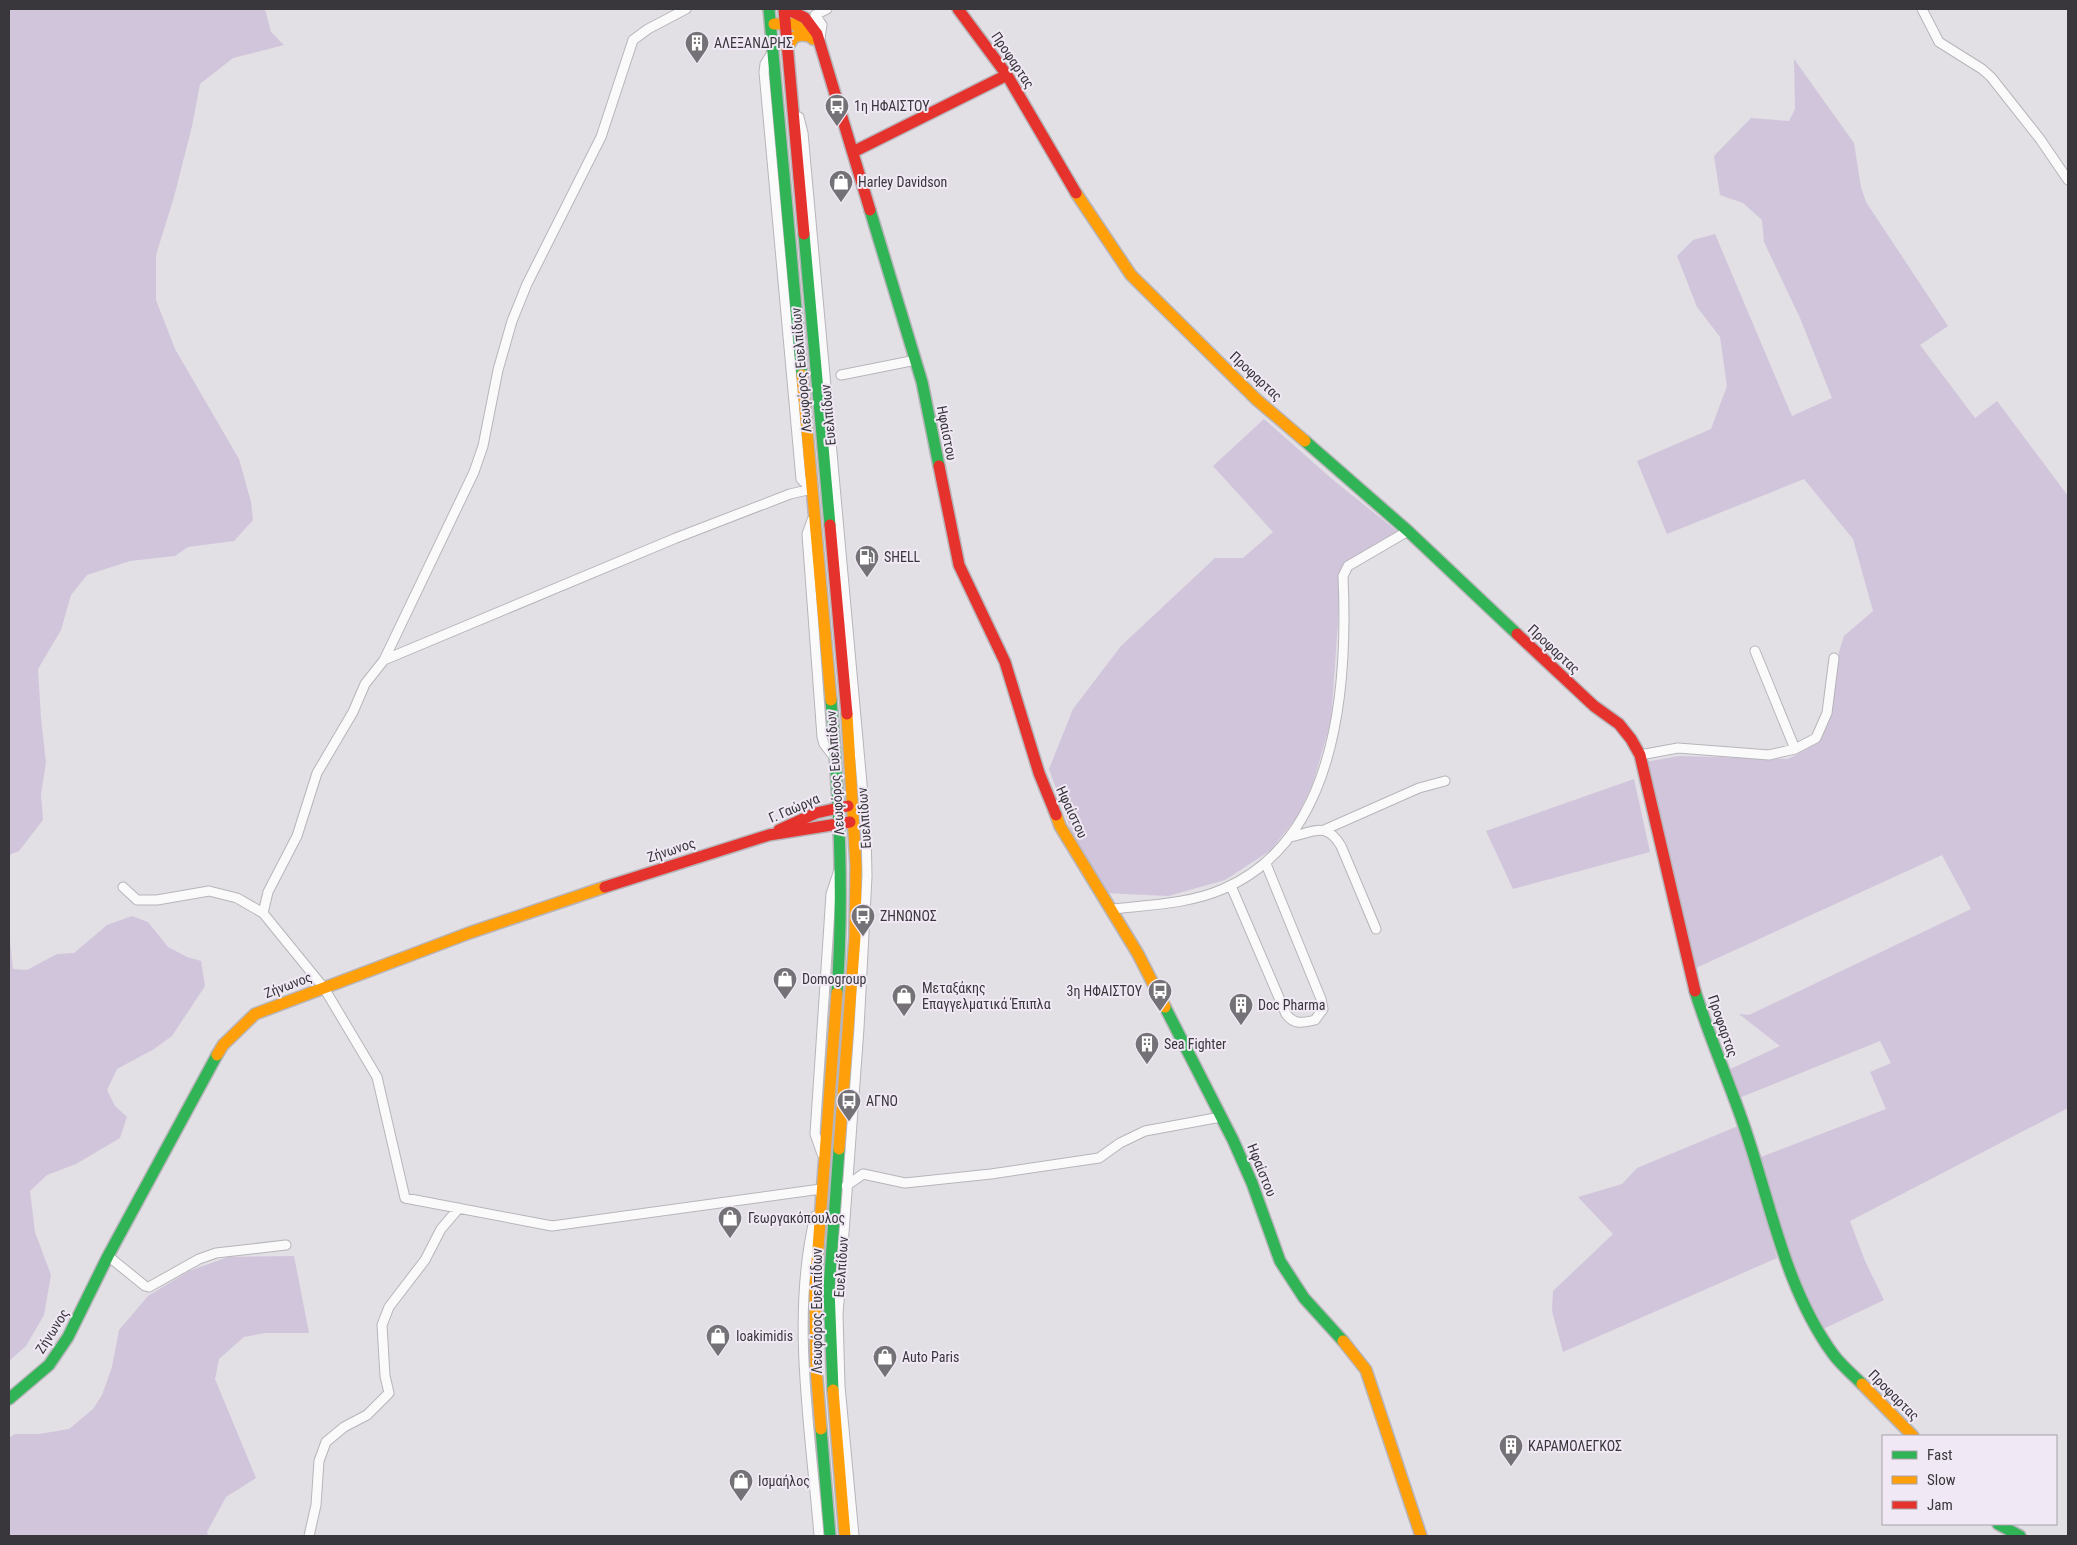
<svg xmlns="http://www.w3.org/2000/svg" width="2077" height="1545" font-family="'Roboto Condensed',sans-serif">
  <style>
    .green { fill: #d1c5db }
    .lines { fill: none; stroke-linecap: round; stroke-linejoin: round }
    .street-casing { stroke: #b7b5ba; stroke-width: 11 }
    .fast-casing { stroke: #b7b5ba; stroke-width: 14 }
    .slow-casing { stroke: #b7b5ba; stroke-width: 14 }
    .jam-casing { stroke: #b7b5ba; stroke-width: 14 }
    .street { stroke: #fbfafb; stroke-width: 9 }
    .fast { stroke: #30b455; stroke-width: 11 }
    .slow { stroke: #ff9f0a; stroke-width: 11 }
    .jam { stroke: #e5322d; stroke-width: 11 }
    .labels { text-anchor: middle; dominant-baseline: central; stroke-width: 4; stroke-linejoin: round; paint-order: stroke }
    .poi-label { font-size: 14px; fill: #39373b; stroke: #f0e9f5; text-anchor: start }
    .street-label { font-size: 14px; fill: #39373b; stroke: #f0e9f5 }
  </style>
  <rect width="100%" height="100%" fill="#e2dfe5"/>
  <path class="green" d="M 9,9 L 265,9 L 271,32 L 284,45 L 233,58 L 200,84 L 192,126 L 174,197 L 156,255 L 156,300 L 175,349 L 239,459 L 251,502 L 253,520 L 234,541 L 188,547 L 175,556 L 130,561 L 87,575 L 71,595 L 61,630 L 38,669 L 41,718 L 46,763 L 41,794 L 43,820 L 19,851 L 9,855 Z
    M 1794,59 L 1854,143 L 1861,187 L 1866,202 L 1948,326 L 1920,345 L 1975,418 L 1997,401 L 2068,496 L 2068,1108 L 1850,1221 L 1865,1261 L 1884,1300 L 1823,1329 L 1797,1279 L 1761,1157 L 1886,1109 L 1870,1072 L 1891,1063 L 1880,1041 L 1739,1098 L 1726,1071 L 1780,1046 L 1739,1014 L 1749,1015 L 1971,909 L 1942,855 L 1696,968 L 1695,974 L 1645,762 L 1679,756 L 1788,759 L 1818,743 L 1831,710 L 1839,652 L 1844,636 L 1873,611 L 1853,539 L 1804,479 L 1667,534 L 1637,461 L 1711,429 L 1727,386 L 1720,337 L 1697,307 L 1677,256 L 1693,240 L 1715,234 L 1792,416 L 1832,398 L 1800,318 L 1764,242 L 1762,220 L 1743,203 L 1720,195 L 1714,156 L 1751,118 L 1789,121 L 1795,109 Z
    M 1264,419 L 1332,479 L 1398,532 L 1342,566 L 1331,721 L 1313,783 L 1297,817 L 1271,850 L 1225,880 L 1168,896 L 1106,893 L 1073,836 L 1049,769 L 1073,709 L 1121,646 L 1215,558 L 1243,558 L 1273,532 L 1213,466 Z
    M 1634,779 L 1650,852 L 1513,889 L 1486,831 Z
    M 132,916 L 148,922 L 168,947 L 187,957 L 201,961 L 205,986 L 172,1036 L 154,1049 L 117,1069 L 107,1090 L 115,1106 L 127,1117 L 120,1138 L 76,1164 L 47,1175 L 30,1191 L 35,1232 L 51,1275 L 44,1315 L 26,1346 L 9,1361 L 9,932 L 13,969 L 27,970 L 57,954 L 74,953 L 107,925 Z
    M 1738,1126 L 1748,1150 L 1777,1258 L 1563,1352 L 1552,1311 L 1553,1291 L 1613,1234 L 1578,1197 L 1622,1184 L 1637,1168 Z
    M 294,1256 L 309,1333 L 265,1333 L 244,1337 L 219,1359 L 215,1379 L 256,1478 L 226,1497 L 207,1532 L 208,1536 L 9,1536 L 9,1438 L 15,1434 L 39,1434 L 69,1429 L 93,1409 L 102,1395 L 112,1367 L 119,1330 L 148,1296 L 189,1271 L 228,1257 Z"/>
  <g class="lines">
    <defs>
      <path id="street" d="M 686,9 L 648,29 L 633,40 L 601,137 L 527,284 L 512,321 L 498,370 L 483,446 L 474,472 L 384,660 L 365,684 L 353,712 L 317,773 L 297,836 L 268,892 L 263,913 L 324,988 L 377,1077 L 405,1198 L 552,1226 L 821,1189 L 820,1193
        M 1922,9 L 1939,42 L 1982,69 L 1991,77 L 2040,139 L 2068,180
        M 820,38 L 822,25 L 815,15 L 827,9
        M 772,53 L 765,64 L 764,72 L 801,479 L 811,489
        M 799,117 L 803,133 L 866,828 L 867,876 L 859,1028 L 838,1315 L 840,1386 L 854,1536
        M 841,375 L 916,360
        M 812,520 L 807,534 L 822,737 L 824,744 L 834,757
        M 1755,651 L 1795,749
        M 384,660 L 676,538 L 790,494 L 812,489
        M 1640,755 L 1678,748 L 1769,755 L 1795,749 L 1816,738 L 1827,713 L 1834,658
        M 1324,830 L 1419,788 L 1445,781
        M 1291,837 C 1315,831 1327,822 1341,846 L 1376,929
        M 1231,886 L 1286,1014 C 1294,1025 1303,1023 1315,1020 L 1323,1009 L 1321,999 L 1266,864
        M 123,887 L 137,900 L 157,900 L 209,891 L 237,898 L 263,913
        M 1112,909 C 1148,905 1189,904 1223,889 C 1338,840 1348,684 1343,576 L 1348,566 L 1408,531
        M 822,1154 L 815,1134 L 831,894 L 838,873
        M 846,1186 L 863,1174 L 905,1183 L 991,1174 L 1099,1158 L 1120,1143 L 1145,1131 L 1221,1117
        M 815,1216 C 790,1318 811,1432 819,1536
        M 108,1256 L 145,1286 L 149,1287 L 199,1259 L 216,1253 L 286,1245
        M 309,1536 L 316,1505 L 319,1461 L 326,1442 L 344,1427 L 367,1415 L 389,1393 L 385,1376 L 382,1325 L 389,1307 L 425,1260 L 441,1229 L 459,1208"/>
      <path id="fast" d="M 769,9 L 802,375
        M 870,210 L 922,382 L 939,466
        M 804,234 L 830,525
        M 1305,441 L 1408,531 L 1517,634
        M 831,700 C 839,798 844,895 837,993
        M 1695,991 C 1711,1043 1734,1092 1750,1144 C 1773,1215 1788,1292 1833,1354 C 1841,1365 1852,1374 1862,1384
        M 1165,1007 L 1233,1140 L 1252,1183 L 1280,1261 L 1304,1298 L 1343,1341
        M 833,1390 L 829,1289 L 839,1149
        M 9,1399 L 49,1365 L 68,1337 L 108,1256 L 217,1055
        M 821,1429 L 830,1536
        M 1998,1524 L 2020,1536"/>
      <path id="slow" d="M 774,24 L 794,24 L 813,39
        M 787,48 L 794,37 L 802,35 L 809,36
        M 1076,193 L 1131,275 L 1257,400 L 1305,441
        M 802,375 L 831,700
        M 1056,815 L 1060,826 L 1138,954 L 1165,1007
        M 217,1055 L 223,1045 L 255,1014 L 469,933 L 605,887
        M 839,1149 L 855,937 L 856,866 L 847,714
        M 1343,1341 L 1366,1370 L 1421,1536
        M 1862,1384 L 1913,1436
        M 833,1390 L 845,1536
        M 821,1429 L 816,1368 L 815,1289 L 837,993"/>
      <path id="jam" d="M 784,9 L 804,234
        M 787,9 L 805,18 L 817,34 L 870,210
        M 958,9 L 1007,75 L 1076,193
        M 853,152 L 1007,75
        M 939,466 L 959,565 L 1005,662 L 1039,773 L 1056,815
        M 830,525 L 847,714
        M 1517,634 L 1594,706 L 1619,724 L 1631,739 L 1640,755 L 1695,991
        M 779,830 L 816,813 L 848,806
        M 605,887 L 769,835 L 850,822"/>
    </defs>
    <use href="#street" class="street-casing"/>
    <use href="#fast" class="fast-casing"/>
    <use href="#slow" class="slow-casing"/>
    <use href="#jam" class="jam-casing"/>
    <use href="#street" class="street"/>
    <use href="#fast" class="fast"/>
    <use href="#slow" class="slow"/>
    <use href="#jam" class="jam"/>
  </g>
  <defs>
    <symbol id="building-pin" viewBox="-11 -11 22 30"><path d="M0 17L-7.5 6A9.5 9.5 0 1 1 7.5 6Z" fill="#747276" stroke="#f0e9f5"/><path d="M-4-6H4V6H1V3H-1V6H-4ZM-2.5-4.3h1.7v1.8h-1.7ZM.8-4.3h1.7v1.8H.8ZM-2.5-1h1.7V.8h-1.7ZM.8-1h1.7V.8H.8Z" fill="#fff"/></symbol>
    <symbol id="bus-pin" viewBox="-11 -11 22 30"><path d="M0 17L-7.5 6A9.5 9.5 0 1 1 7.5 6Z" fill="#747276" stroke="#f0e9f5"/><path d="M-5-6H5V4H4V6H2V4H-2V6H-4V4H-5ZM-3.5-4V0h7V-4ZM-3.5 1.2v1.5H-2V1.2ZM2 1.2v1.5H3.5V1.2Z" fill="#fff"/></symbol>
    <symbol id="shop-pin" viewBox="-11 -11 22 30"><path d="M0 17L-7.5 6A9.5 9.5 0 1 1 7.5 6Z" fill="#747276" stroke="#f0e9f5"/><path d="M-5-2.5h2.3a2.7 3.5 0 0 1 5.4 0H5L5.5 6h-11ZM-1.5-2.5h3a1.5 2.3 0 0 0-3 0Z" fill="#fff"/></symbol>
    <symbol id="fuel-pin" viewBox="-11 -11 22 30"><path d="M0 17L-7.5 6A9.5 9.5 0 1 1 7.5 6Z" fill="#747276" stroke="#f0e9f5"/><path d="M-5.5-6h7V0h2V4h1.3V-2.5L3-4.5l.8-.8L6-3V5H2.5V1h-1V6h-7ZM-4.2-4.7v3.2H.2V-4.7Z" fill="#fff"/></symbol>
  </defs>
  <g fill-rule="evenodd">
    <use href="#building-pin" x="683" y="29" width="28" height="38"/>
    <use href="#bus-pin" x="823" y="92" width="28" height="38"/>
    <use href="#shop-pin" x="827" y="168" width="28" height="38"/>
    <use href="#fuel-pin" x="853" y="543" width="28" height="38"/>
    <use href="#bus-pin" x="849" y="902" width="28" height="38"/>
    <use href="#shop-pin" x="771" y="965" width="28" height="38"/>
    <use href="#bus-pin" x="1146" y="977" width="28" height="38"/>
    <use href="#shop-pin" x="890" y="982" width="28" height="38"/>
    <use href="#building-pin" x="1227" y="991" width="28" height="38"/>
    <use href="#building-pin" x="1133" y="1030" width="28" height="38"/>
    <use href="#bus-pin" x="835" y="1087" width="28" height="38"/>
    <use href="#shop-pin" x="716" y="1204" width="28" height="38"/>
    <use href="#shop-pin" x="704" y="1322" width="28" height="38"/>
    <use href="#shop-pin" x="871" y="1343" width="28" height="38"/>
    <use href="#building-pin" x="1497" y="1432" width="28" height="38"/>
    <use href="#shop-pin" x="727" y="1467" width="28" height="38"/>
  </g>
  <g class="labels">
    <g class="poi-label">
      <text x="714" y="43">ΑΛΕΞΑΝΔΡΗΣ</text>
      <text x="854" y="106">1η ΗΦΑΙΣΤΟΥ</text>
      <text x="858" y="182">Harley Davidson</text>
      <text x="884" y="557">SHELL</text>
      <text x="880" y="916">ΖΗΝΩΝΟΣ</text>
      <text x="802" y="979">Domogroup</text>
      <text x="922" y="988">Μεταξάκης<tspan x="922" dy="16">Επαγγελματικά Έπιπλα</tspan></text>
      <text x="1142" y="991" text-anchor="end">3η ΗΦΑΙΣΤΟΥ</text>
      <text x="1258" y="1005">Doc Pharma</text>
      <text x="1164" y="1044">Sea Fighter</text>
      <text x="866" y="1101">ΑΓΝΟ</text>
      <text x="748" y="1218">Γεωργακόπουλος</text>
      <text x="736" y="1336">Ioakimidis</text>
      <text x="902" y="1357">Auto Paris</text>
      <text x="1528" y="1446">ΚΑΡΑΜΟΛΕΓΚΟΣ</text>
      <text x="758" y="1481">Ισμαήλος</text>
    </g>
    <g class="street-label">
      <text transform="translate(1013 60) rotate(56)">Προφαρτας</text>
      <text transform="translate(801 370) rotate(-95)">Λεωφόρος Ευελπίδων</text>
      <text transform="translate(1256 376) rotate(43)">Προφαρτας</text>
      <text transform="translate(828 415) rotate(-95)">Ευελπίδων</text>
      <text transform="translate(947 433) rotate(79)">Ηφαίστου</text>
      <text transform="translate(1554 649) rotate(43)">Προφαρτας</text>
      <text transform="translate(835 773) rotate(-94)">Λεωφόρος Ευελπίδων</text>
      <text transform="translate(794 808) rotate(-23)">Γ. Γαώργα</text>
      <text transform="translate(1072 812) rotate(65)">Ηφαίστου</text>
      <text transform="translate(864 818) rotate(-94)">Ευελπίδων</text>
      <text transform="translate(671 850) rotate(-18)">Ζήνωνος</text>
      <text transform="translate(288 985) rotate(-21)">Ζήνωνος</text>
      <text transform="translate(1723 1026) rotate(71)">Προφαρτας</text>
      <text transform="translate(1262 1170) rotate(68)">Ηφαίστου</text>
      <text transform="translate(841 1267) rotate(-86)">Ευελπίδων</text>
      <text transform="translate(817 1311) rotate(-90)">Λεωφόρος Ευελπίδων</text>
      <text transform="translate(52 1331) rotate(-58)">Ζήνωνος</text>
      <text transform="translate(1894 1395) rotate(45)">Προφαρτας</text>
    </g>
  </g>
  <rect width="2077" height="1545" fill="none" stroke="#39373b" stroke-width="20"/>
  <rect x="1882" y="1435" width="175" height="90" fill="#f0e9f5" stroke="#a7a2ab"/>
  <rect x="1892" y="1451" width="25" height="8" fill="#30b455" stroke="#a7a2ab"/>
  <text x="1927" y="1460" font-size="15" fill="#39373b">Fast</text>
  <rect x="1892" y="1476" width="25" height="8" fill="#ff9f0a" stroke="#a7a2ab"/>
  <text x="1927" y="1485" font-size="15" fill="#39373b">Slow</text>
  <rect x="1892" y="1501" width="25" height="8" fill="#e5322d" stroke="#a7a2ab"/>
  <text x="1927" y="1510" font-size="15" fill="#39373b">Jam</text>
</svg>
